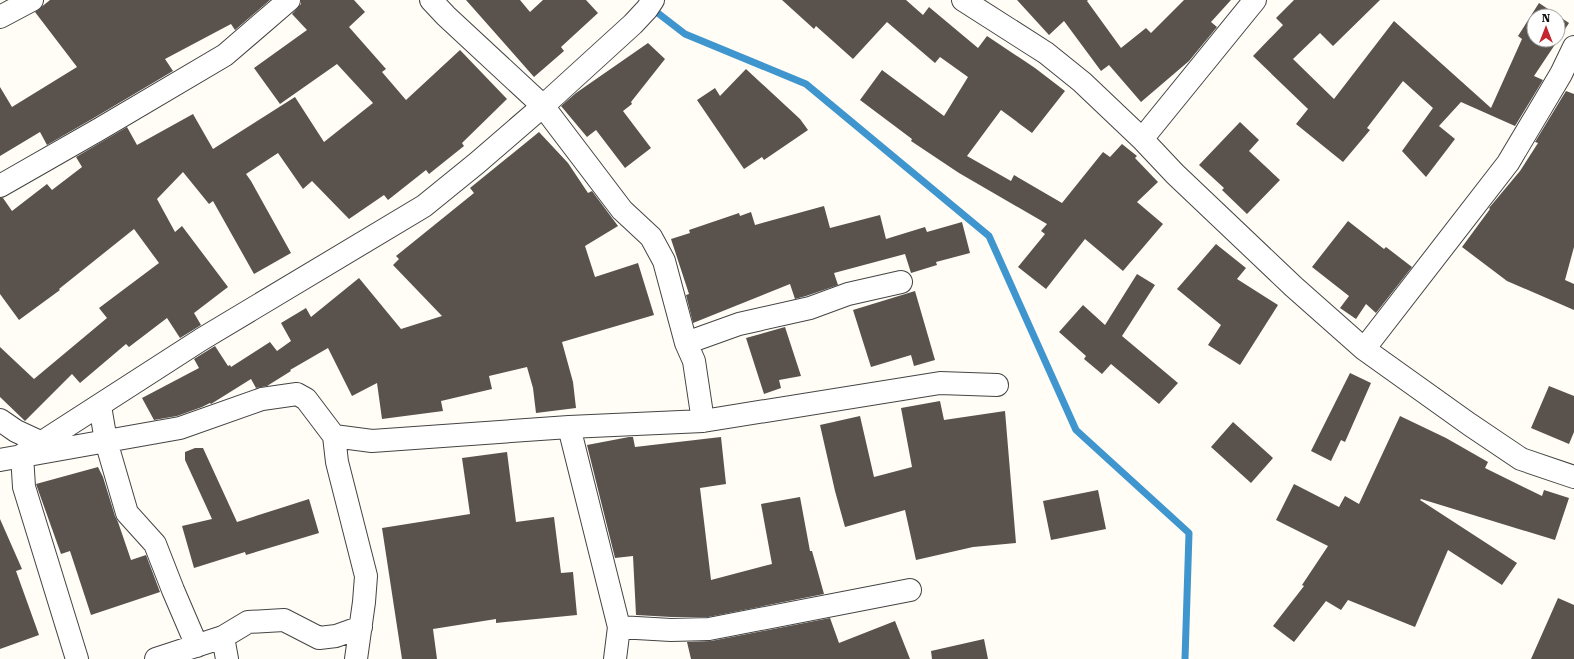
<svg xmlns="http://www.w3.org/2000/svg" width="1574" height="659" font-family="'Roboto Serif',serif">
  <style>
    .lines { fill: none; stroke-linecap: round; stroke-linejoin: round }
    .stream { stroke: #3f96cf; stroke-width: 7 }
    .building { fill: #5a524d }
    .minor-casing { stroke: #444; stroke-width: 24 }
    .minor { stroke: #fff; stroke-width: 22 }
  </style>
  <rect width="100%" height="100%" fill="#fffdf5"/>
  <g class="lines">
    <path class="stream" d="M 650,7 L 685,34 L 806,84 L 989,236 L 1076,430 L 1189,533 L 1185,659"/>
  </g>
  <path class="building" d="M 50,0 L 270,0 L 235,30 L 231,24 L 165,59 L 173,71 L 92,119 L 47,145 L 40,132 L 0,156 L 0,87 L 12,107 L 77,67 L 35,12 Z
    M 301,0 L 354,0 L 365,12 L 349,27 L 386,69 L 382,72 L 406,100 L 460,50 L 507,99 L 462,143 L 464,146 L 429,174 L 426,170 L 388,200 L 384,195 L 349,219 L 312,181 L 303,189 L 278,153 L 246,174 L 251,181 L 291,253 L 254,274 L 213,201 L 209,204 L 183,172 L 157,199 L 175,232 L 182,226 L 228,287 L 194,313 L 201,325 L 180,338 L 167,318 L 129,347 L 126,344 L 80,383 L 72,374 L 25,421 L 0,397 L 0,347 L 34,379 L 107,318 L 99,308 L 159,263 L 134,229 L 59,289 L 60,290 L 19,320 L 0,294 L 0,198 L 3,198 L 12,211 L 47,184 L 52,190 L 82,167 L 76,157 L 127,127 L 137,145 L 193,114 L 213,149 L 295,97 L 324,142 L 373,103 L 337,64 L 280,104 L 254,68 L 307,30 L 292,14 L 301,4 Z
    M 466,0 L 520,0 L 530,12 L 543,0 L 586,0 L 598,13 L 561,47 L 564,51 L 534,77 Z
    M 782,0 L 906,0 L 923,15 L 929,7 L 978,48 L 987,36 L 1035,68 L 1065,91 L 1032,133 L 1001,110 L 967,156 L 1011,181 L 1014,175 L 1062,203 L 1103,152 L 1110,157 L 1122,144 L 1137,156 L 1135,158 L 1158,182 L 1137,202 L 1163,224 L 1123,271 L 1085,239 L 1046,289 L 1018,267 L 1045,234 L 1041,231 L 1047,224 L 959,173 L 911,141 L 912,139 L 860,100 L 882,70 L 944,116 L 968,77 L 940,57 L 935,63 L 887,22 L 853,59 L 816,26 L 814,29 Z
    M 1017,0 L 1088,0 L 1087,1 L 1121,48 L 1146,28 L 1151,33 L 1184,0 L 1231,0 L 1211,22 L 1217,27 L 1189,61 L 1141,102 L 1109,65 L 1101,71 L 1064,21 L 1049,35 Z
    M 1294,0 L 1380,0 L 1333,46 L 1320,33 L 1293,59 L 1334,99 L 1394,21 L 1491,108 L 1522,39 L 1518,36 L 1539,3 L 1569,23 L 1558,40 L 1558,16 L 1534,16 L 1534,40 L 1558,40 L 1534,76 L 1543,80 L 1515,126 L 1461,102 L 1439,126 L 1455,139 L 1426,177 L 1402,151 L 1433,108 L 1403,81 L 1367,128 L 1370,130 L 1343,162 L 1296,124 L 1308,109 L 1253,56 L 1283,25 L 1276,18 Z
    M 648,43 L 665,59 L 631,102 L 632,104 L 623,111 L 651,148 L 625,168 L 596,130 L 587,137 L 561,106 L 576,93 Z
    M 746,69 L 800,119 L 808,130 L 764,160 L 762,157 L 744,169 L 697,100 L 715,88 L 720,96 Z
    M 1566,91 L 1574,94 L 1574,247 L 1565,280 L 1574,284 L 1574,310 L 1507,281 L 1462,247 L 1490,209 L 1489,208 L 1520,171 L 1538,143 L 1535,142 Z
    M 1240,122 L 1259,140 L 1249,151 L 1280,180 L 1247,214 L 1222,190 L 1224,188 L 1199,165 Z
    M 539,132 L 568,163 L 588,193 L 592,191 L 618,226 L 585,246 L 595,277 L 638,263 L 654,315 L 562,342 L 573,382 L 576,408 L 536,413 L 533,388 L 527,367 L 489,376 L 492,389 L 441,401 L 443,411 L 382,419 L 377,383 L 352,396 L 328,348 L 290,370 L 291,371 L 267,386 L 256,388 L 251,379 L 211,404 L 210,403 L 202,407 L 177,416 L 154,420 L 142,398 L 199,368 L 194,359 L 215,346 L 228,366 L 230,365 L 231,367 L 270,342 L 277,351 L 291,341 L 281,323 L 306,308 L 311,317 L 359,278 L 401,329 L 442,316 L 393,265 L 399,259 L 396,256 L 474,193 L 470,188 Z
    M 824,206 L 830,228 L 880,215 L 886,239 L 925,227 L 927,232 L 962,222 L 970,253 L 936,262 L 937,265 L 911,273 L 905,254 L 834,273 L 838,285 L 806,296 L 795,299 L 790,284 L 693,323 L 686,295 L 689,294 L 671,239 L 690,233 L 689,230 L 739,213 L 740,216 L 751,212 L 755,225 Z
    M 1348,221 L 1384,249 L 1386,247 L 1412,267 L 1376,313 L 1366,304 L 1356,319 L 1340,308 L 1349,296 L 1312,267 Z
    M 1216,244 L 1246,268 L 1237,279 L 1278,305 L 1240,365 L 1208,345 L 1221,325 L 1177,289 Z
    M 1137,274 L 1155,285 L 1122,336 L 1178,383 L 1159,404 L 1111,364 L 1102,374 L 1084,359 L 1086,356 L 1059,332 L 1083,305 L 1105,325 Z
    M 915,291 L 935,360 L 914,366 L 911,355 L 871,367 L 853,310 Z
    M 785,327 L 801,376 L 779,380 L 781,388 L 764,394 L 746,338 Z
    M 1350,373 L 1371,383 L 1345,442 L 1341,440 L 1331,461 L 1311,451 Z
    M 1549,386 L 1574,396 L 1574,432 L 1569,444 L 1531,428 Z
    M 940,401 L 944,420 L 1005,411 L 1016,543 L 973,547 L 916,560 L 905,510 L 845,527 L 835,491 L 820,425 L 860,416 L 874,477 L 912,467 L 901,408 Z
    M 1400,416 L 1446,438 L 1488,462 L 1485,468 L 1542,496 L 1544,490 L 1569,498 L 1555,540 L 1421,499 L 1420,500 L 1517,563 L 1502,585 L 1448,550 L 1415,627 L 1348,600 L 1341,610 L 1326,601 L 1294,642 L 1273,626 L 1304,586 L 1302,585 L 1328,546 L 1276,520 L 1294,484 L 1339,507 L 1345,496 L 1359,504 Z
    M 1233,422 L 1273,458 L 1251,483 L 1211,447 Z
    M 629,437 L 633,437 L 635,447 L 721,437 L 726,484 L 700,488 L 711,580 L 772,564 L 761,504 L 800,497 L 810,551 L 812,551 L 824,594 L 708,617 L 671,617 L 636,615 L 633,556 L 615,558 L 587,445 Z
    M 195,448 L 203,448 L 237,522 L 309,499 L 319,533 L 246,555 L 245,552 L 194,568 L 182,526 L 212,519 L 185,460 L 185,452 Z
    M 507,452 L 516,522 L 554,517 L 561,573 L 573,572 L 577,615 L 496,623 L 496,619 L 433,629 L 437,659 L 402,659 L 382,528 L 470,514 L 462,458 Z
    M 98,467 L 103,477 L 115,516 L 118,522 L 131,560 L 146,555 L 160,592 L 91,615 L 70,551 L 61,554 L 36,484 Z
    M 1098,490 L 1106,529 L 1051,540 L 1043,501 Z
    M 0,519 L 22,569 L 16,571 L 39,635 L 0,649 Z
    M 1558,598 L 1574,605 L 1574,659 L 1531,659 Z
    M 830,618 L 839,643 L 895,621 L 910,659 L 691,659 L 687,642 L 711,641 Z
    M 984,639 L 988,659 L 932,659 L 931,651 Z"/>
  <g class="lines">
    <defs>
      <path id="minor" d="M 431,0 L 446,16 L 543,106 L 622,210 L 651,237 L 664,261 L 686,343 L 694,361 L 703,421
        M 963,0 L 1046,53 L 1082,82 L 1142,139 L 1175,174 L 1294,287 L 1364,349 L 1469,424 L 1521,459 L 1574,477
        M 0,17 L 32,0
        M 1142,139 L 1255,0
        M 0,186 L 98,130 L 225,55 L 289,0
        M 686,343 L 739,324 L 810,308 L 848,294 L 901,282
        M 1364,349 L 1508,163 L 1561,74 L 1574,47
        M 100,406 L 106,441 L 127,513 L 155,544 L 173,590 L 197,646
        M 0,420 L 16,431 L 42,443
        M 569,427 L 619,627 L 615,659
        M 334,436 L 372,441 L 569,427 L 703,421 L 940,383 L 997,385
        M 0,460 L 180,428 L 262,399 L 297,394 L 306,399 L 334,436 L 337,462 L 366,576 L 364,602 L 356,659
        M 619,627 L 671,630 L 709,629 L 910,590
        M 223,637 L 227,659
        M 77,659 L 24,487 L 22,455 L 202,339 L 424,206 L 477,163 L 543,106 L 633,24 L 647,9 L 653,0
        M 156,659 L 223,637 L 248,622 L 284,620 L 319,638 L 336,636 L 361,627"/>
    </defs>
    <use href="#minor" class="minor-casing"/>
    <use href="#minor" class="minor"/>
  </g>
  <g transform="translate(1546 28)"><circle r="19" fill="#ffffff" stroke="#a0a0a0"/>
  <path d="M0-3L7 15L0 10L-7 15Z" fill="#c4262e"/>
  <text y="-6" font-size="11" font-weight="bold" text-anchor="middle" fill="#111111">N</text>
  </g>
</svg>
